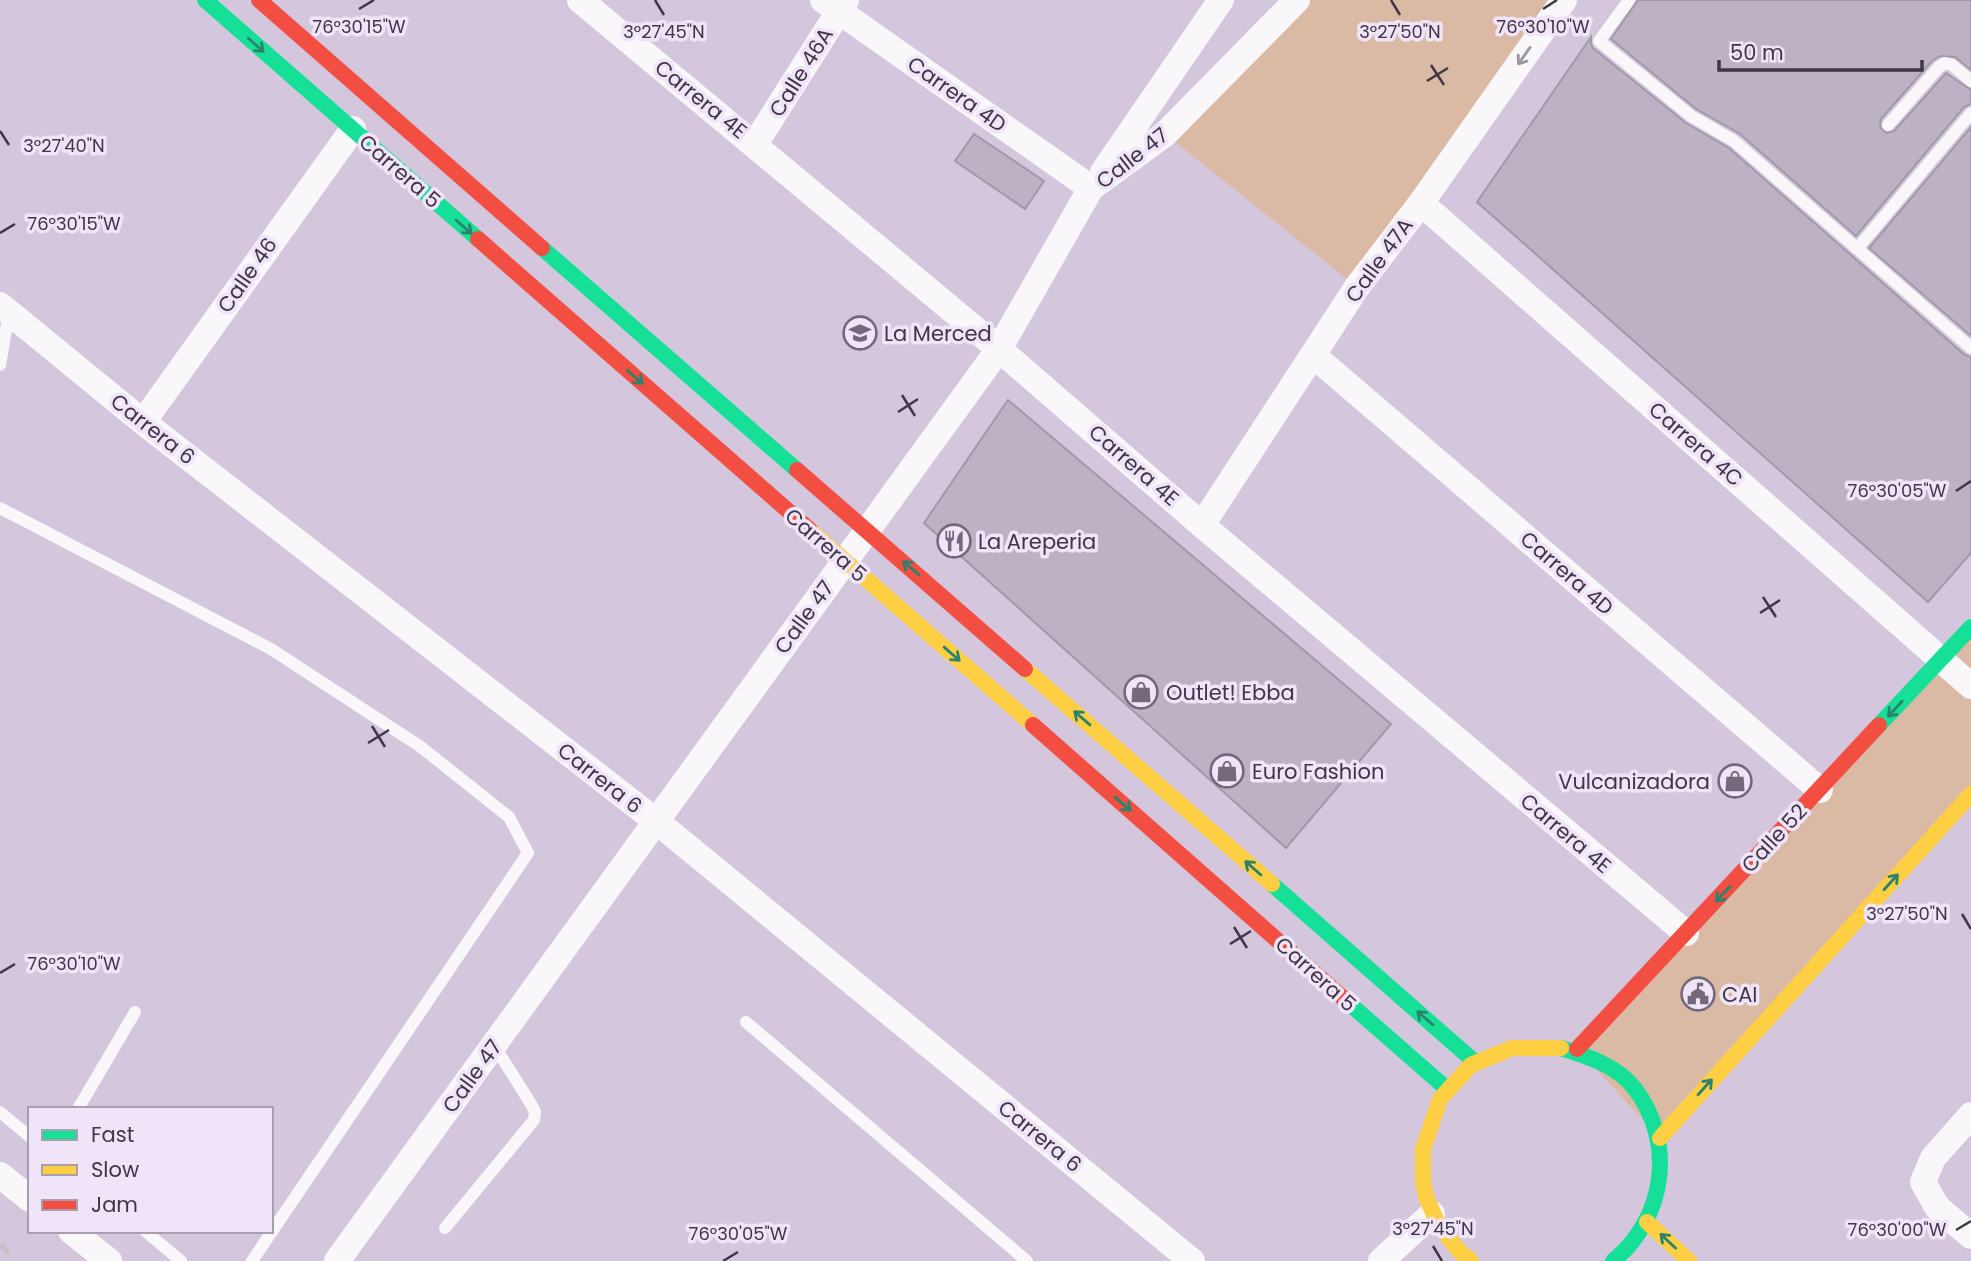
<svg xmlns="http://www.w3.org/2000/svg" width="1971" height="1261" font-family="Poppins,sans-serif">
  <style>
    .green { fill: #dbbaa5 }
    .building { fill: #bcb2c4; stroke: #a298a9; stroke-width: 2 }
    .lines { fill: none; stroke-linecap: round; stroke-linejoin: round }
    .lane { stroke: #f9f7fa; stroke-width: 12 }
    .street { stroke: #f9f7fa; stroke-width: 26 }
    .fast { stroke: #16e098; stroke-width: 16 }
    .slow { stroke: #ffcf43; stroke-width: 16 }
    .jam { stroke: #f24e42; stroke-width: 16 }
    .rail { stroke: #c4c0c6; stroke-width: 5; stroke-dasharray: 12 12; stroke-linecap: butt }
    .oneway { stroke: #2d826b }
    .oneway2 { stroke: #9c96a0 }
    .ticks { fill: none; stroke: #403646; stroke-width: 2.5 }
    .labels { text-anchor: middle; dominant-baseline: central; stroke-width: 7; stroke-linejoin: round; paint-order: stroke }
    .street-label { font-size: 21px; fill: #403646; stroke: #efe4f8 }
    .poi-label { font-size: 21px; fill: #403646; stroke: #efe4f8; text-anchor: start }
    .ticks-label { font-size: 18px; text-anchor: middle; fill: #403646; stroke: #efe4f8; stroke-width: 7; stroke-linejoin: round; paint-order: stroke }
  </style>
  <rect width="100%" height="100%" fill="#d4c7dd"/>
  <path class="green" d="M 1297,0 L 1564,0 L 1357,287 L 1165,134 Z
    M 1971,627 L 1971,794 L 1660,1138 L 1577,1049 Z"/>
  <path class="building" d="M 1638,0 L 1971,0 L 1971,70 L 1955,57 L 1940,56 L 1932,61 L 1881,119 L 1880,127 L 1886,133 L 1894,131 L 1946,73 L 1971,90 L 1971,104 L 1964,107 L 1856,236 L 1740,134 L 1696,109 L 1611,39 Z
    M 1591,37 L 1591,44 L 1593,48 L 1686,123 L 1729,148 L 1965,355 L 1971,357 L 1971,553 L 1928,602 L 1477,202 Z
    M 1971,127 L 1971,336 L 1869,248 Z
    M 974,134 L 1044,181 L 1025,209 L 955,161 Z
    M 1008,400 L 1391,724 L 1286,848 L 924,523 Z"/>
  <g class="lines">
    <path class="lane" d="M 1629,0 L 1599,41 L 1691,116 L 1734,141 L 1971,348
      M 1888,125 L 1939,67 L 1945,63 L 1952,65 L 1971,81
      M 1857,249 L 1971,113
      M 0,365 L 9,313
      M 0,508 L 271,649 L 421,747 L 509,817 L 528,853 L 252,1261
      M 746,1022 L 1027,1261
      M 78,1109 L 135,1012
      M 0,1112 L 30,1137
      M 445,1228 L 534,1120 L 535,1112 L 531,1104 L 494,1045
      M 145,1231 L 181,1261"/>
    <path class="street" d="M 580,0 L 999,349 L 1202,525 L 1686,933
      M 823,0 L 1091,188
      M 755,144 L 846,0
      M 1103,172 L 1221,0
      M 1421,203 L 1971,686
      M 0,305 L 143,422 L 656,821 L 1192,1261
      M 1313,355 L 1820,790
      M 143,422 L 353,129
      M 1202,525 L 1357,287 L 1421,203 L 1564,0
      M 1971,1115 L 1933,1158 L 1923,1182 L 1937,1207 L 1971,1236
      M 0,1175 L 30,1199
      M 71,1231 L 109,1261
      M 337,1261 L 999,349 L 1091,188 L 1165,134 L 1297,0
      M 1381,1261 L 1432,1214"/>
    <path class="fast" d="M 205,0 L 478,239
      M 542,248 L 797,470
      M 1879,725 L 1971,627
      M 1272,884 L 1476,1063
      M 1343,998 L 1447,1089
      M 1561,1048 C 1587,1056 1618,1066 1635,1089 C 1676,1143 1665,1219 1613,1261"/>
    <path class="slow" d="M 810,530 L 1033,725
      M 1025,669 L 1272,884
      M 1660,1138 L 1971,794
      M 1647,1222 L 1689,1261
      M 1471,1261 L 1459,1251 L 1439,1226 L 1426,1197 L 1423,1181 L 1423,1149 L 1440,1099 L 1471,1065 L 1512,1048 L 1561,1048"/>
    <path class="jam" d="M 259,0 L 542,248
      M 478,239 L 810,530
      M 797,470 L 1025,669
      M 1033,725 L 1343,998
      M 1577,1049 L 1879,725"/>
    <path class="rail" d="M 0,1245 L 19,1261"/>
  </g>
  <defs><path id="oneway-shaft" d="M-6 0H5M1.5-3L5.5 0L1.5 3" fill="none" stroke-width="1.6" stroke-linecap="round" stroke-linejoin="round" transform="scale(1.75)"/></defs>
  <g class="oneway">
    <use href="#oneway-shaft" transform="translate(256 45) rotate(41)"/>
    <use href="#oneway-shaft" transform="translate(464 227) rotate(41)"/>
    <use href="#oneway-shaft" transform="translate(635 377) rotate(41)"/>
    <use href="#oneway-shaft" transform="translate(911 568) rotate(-139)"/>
    <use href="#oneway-shaft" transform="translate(952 654) rotate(41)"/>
    <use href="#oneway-shaft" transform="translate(1895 709) rotate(133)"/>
    <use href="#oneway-shaft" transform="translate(1082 718) rotate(-139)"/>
    <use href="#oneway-shaft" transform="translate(1123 804) rotate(41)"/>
    <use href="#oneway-shaft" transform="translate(1253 868) rotate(-139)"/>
    <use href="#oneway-shaft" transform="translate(1891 882) rotate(-48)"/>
    <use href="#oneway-shaft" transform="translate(1723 894) rotate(133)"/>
    <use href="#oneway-shaft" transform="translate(1425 1018) rotate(-139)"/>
    <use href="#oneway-shaft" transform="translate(1705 1087) rotate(-48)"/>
    <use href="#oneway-shaft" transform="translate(1668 1241) rotate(-137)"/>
  </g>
  <use class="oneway2" href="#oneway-shaft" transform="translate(1524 56) rotate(125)"/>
  <path class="ticks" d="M 655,0 L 664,15M 1391,0 L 1400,15M 359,9 L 374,0M 1543,9 L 1557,0M 1431,65 L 1444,85M 1427,81 L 1448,68M 0,131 L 9,145M 0,233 L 15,224M 902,395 L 915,416M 898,412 L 918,399M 1956,491 L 1971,481M 1763,597 L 1776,617M 1760,613 L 1780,600M 372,726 L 385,747M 368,743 L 389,730M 1962,914 L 1971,929M 1234,927 L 1247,948M 1230,944 L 1251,931M 0,973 L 15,964M 1956,1230 L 1971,1221M 1433,1246 L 1442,1261M 723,1261 L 738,1252"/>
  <defs>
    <symbol id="school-ring" viewBox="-11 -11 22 22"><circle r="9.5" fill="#efe4f8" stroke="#74697b" stroke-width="1.5"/><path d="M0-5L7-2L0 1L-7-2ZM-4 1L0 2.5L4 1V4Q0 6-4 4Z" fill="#74697b"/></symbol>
    <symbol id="restaurant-ring" viewBox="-11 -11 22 22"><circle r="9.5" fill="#efe4f8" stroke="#74697b" stroke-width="1.5"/><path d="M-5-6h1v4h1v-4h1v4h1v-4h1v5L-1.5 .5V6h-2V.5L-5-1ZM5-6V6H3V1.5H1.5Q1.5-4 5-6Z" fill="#74697b"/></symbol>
    <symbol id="shop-ring" viewBox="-11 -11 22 22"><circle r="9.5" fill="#efe4f8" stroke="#74697b" stroke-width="1.5"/><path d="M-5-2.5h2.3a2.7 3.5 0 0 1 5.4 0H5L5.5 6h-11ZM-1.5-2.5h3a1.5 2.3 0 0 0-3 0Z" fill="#74697b"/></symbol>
    <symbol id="civic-ring" viewBox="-11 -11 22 22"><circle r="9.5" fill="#efe4f8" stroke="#74697b" stroke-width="1.5"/><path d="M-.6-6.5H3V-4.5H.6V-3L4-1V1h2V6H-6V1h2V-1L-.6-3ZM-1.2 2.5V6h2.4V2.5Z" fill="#74697b"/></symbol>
  </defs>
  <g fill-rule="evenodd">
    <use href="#school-ring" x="841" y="314" width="38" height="38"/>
    <use href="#restaurant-ring" x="935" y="522" width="38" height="38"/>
    <use href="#shop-ring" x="1122" y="673" width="38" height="38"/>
    <use href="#shop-ring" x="1208" y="752" width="38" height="38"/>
    <use href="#shop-ring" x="1716" y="762" width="38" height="38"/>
    <use href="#civic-ring" x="1679" y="975" width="38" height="38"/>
  </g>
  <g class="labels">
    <g class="street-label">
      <text transform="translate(801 72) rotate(-58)">Calle 46A</text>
      <text transform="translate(957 94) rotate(35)">Carrera 4D</text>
      <text transform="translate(701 99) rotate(39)">Carrera 4E</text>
      <text transform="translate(1132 158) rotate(-38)">Calle 47</text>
      <text transform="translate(400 171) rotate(41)">Carrera 5</text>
      <text transform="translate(1379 260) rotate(-54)">Calle 47A</text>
      <text transform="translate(247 275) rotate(-55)">Calle 46</text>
      <text transform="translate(153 429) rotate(38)">Carrera 6</text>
      <text transform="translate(1696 444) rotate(41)">Carrera 4C</text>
      <text transform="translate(1134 465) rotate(41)">Carrera 4E</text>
      <text transform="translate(826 545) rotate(41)">Carrera 5</text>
      <text transform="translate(1567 573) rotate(41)">Carrera 4D</text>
      <text transform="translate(804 617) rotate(-54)">Calle 47</text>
      <text transform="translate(600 778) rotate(38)">Carrera 6</text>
      <text transform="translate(1566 833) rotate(40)">Carrera 4E</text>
      <text transform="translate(1774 838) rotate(-47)">Calle 52</text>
      <text transform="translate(1316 974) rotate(42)">Carrera 5</text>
      <text transform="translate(472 1076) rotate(-54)">Calle 47</text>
      <text transform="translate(1040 1136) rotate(39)">Carrera 6</text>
    </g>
    <g class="poi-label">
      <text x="884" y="333">La Merced</text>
      <text x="978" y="541">La Areperia</text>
      <text x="1166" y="692">Outlet! Ebba</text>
      <text x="1252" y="771">Euro Fashion</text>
      <text x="1710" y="781" text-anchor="end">Vulcanizadora</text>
      <text x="1722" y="994">CAI</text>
    </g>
  </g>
  <g class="ticks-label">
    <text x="359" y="33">76°30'15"W</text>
    <text x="1543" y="33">76°30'10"W</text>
    <text x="664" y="38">3°27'45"N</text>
    <text x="1400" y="38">3°27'50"N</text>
    <text x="64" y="152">3°27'40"N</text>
    <text x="74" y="230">76°30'15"W</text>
    <text x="1897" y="497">76°30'05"W</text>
    <text x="1907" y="920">3°27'50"N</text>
    <text x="74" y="970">76°30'10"W</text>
    <text x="1433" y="1235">3°27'45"N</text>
    <text x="1897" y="1236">76°30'00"W</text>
    <text x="738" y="1240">76°30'05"W</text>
  </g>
  <rect x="28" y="1107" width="245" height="126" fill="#efe4f8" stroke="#a99eb1" stroke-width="2"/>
  <rect x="42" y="1130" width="35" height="10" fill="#16e098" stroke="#a99eb1" stroke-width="2"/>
  <text x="91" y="1142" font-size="21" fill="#403646">Fast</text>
  <rect x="42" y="1165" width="35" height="10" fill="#ffcf43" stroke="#a99eb1" stroke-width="2"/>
  <text x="91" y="1177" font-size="21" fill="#403646">Slow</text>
  <rect x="42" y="1200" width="35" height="10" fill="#f24e42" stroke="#a99eb1" stroke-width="2"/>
  <text x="91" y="1212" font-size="21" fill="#403646">Jam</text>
  <path d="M1719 60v10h203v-10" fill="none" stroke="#403646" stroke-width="3.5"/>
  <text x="1730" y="60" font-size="21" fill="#403646" stroke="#efe4f8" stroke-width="5" paint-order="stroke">50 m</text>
</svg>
